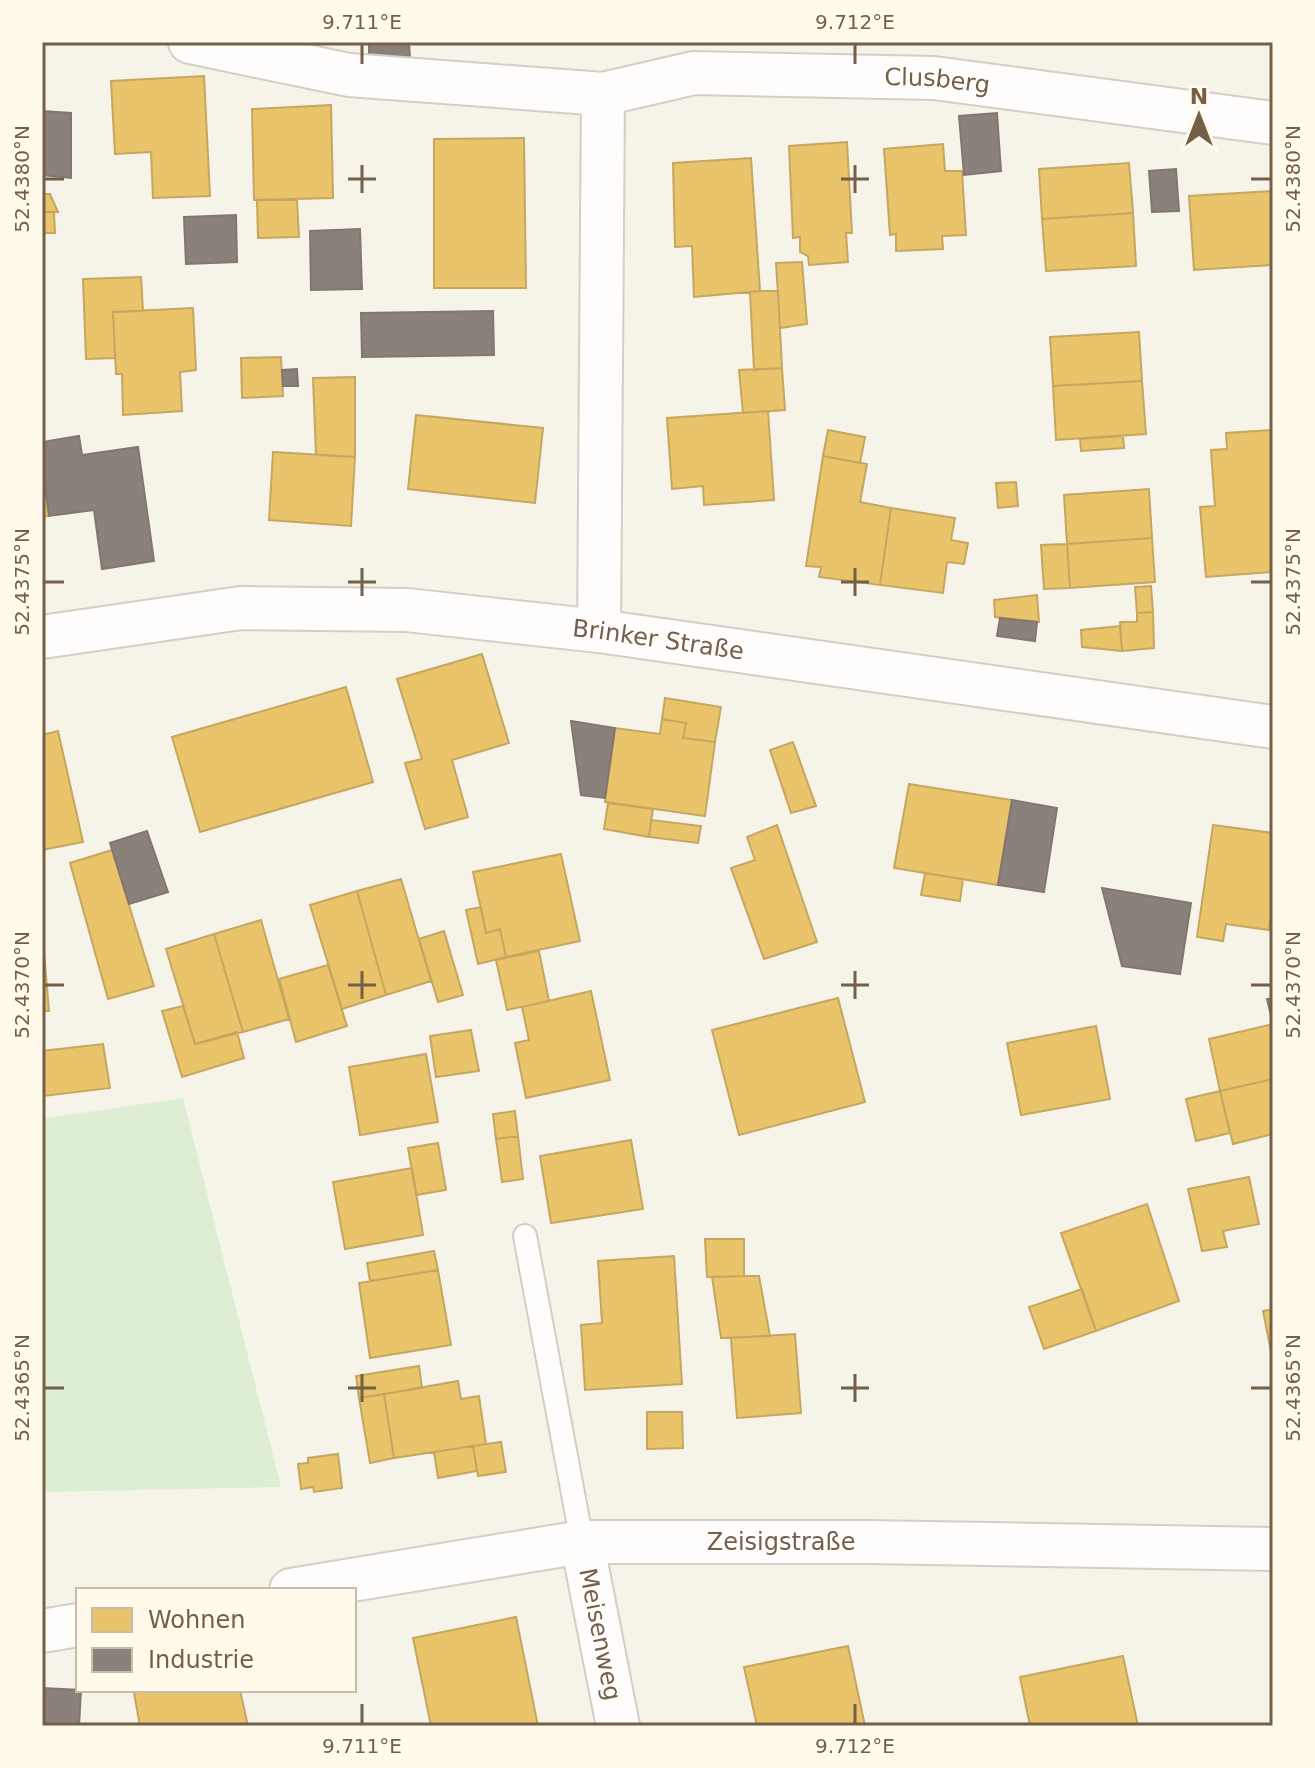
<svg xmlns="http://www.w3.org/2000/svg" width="1315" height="1768" font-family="'DejaVu Sans',sans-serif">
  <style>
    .green { fill: #deeed3 }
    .homes { fill: #e9c46a; stroke: #c6a660; stroke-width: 2 }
    .industry { fill: #8a817c; stroke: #83776d; stroke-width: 2 }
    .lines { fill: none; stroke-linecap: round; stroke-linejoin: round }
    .service-casing { stroke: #d4cfc6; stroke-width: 26 }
    .minor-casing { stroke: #d4cfc6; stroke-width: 46 }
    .service { stroke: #fefdfc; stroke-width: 22 }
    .minor { stroke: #fefdfc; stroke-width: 42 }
    .ticks { fill: none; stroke: #745f49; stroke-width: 3 }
    .labels { text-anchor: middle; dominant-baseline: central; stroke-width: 8; stroke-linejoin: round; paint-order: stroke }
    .street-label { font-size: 24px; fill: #745f49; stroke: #fffae9 }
    .neatline { fill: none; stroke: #745f49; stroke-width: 3 }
    .ticks-label { font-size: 20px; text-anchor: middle; fill: #745f49 }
  </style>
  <rect width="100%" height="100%" fill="#f6f3e9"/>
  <path class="green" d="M 183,1098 L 281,1487 L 42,1492 L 42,1119 Z"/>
  <path class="homes" d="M 204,76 L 210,196 L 153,198 L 151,152 L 115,154 L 111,81 Z
    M 331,105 L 333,198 L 254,200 L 252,109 Z
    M 524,138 L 526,288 L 434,288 L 434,139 Z
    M 847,142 L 852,233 L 846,233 L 848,262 L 809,265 L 808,256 L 800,252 L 800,237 L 793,238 L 789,146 Z
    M 943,144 L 945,171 L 962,171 L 966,235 L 942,236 L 943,249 L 896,251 L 896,234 L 890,235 L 884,149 Z
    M 751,158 L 760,291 L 694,297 L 692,246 L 675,247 L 673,163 Z
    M 1129,163 L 1133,213 L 1042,219 L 1039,169 Z
    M 1273,191 L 1273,265 L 1194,270 L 1189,196 Z
    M 42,194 L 50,194 L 58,212 L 42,212 Z
    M 257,200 L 297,200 L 299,237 L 258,238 Z
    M 42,212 L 54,212 L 55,233 L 42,233 Z
    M 1133,213 L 1136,266 L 1046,271 L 1042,219 Z
    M 802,262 L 807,324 L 780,328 L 776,263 Z
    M 141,277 L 143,311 L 113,312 L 115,358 L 86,359 L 83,279 Z
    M 760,291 L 778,291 L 782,368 L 754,370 L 750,292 Z
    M 193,308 L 196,370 L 180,372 L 182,411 L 123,415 L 122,374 L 116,374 L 113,312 Z
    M 1139,332 L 1142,381 L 1053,386 L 1050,337 Z
    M 281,357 L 283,396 L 242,398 L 241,358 Z
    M 782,368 L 785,410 L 743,413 L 739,370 Z
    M 355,377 L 355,457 L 316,455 L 313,378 Z
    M 1142,381 L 1146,434 L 1056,440 L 1053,386 Z
    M 768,411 L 774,500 L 704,505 L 703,486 L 672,489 L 667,418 Z
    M 416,415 L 543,428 L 535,503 L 408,489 Z
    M 828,430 L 865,437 L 860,463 L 823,456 Z
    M 1271,430 L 1273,443 L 1273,572 L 1206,577 L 1200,507 L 1215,506 L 1211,450 L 1227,449 L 1226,433 Z
    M 1123,436 L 1124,448 L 1081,451 L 1080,439 Z
    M 273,452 L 355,457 L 351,526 L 269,520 Z
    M 823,456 L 867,464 L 860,502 L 891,508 L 880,585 L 819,577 L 821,567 L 806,566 Z
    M 42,463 L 49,516 L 42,517 Z
    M 1016,482 L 1018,506 L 998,508 L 996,483 Z
    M 1149,489 L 1152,538 L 1067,544 L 1064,495 Z
    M 891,508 L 955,518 L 951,540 L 968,543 L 964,564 L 947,562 L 943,593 L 880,585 Z
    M 1152,538 L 1155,582 L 1070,588 L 1067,544 Z
    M 1067,544 L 1070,588 L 1044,589 L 1041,545 Z
    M 1151,586 L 1153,612 L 1137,613 L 1135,587 Z
    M 1037,595 L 1039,622 L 995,617 L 994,600 Z
    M 1153,612 L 1154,648 L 1122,651 L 1120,622 L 1137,622 L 1137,613 Z
    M 1120,626 L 1122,651 L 1082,647 L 1081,630 Z
    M 482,654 L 509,743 L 452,760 L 468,817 L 425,829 L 405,763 L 422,759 L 397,679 Z
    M 346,687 L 373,782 L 200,832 L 172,737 Z
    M 665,698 L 721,707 L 715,742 L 683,738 L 686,723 L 662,719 Z
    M 662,719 L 686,723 L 683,738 L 715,742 L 705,816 L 605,802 L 615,728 L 660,734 Z
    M 58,731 L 83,842 L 42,850 L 42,735 Z
    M 793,742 L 816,806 L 791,813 L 770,750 Z
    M 909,784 L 1012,800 L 998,885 L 894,868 Z
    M 608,803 L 653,809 L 649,837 L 604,829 Z
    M 651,820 L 701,826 L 698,843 L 649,837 Z
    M 777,825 L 817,942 L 764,959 L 731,868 L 755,860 L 747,837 Z
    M 1213,825 L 1273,833 L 1273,919 L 1270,919 L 1269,930 L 1226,924 L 1223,941 L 1197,937 Z
    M 112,850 L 154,986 L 108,999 L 70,863 Z
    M 561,854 L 580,941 L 506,957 L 500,929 L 486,933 L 473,872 Z
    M 925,873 L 963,879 L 960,901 L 921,895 Z
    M 401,879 L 431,981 L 386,995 L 357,891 Z
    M 357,891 L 386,995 L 342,1009 L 310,905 Z
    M 481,907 L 486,933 L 500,929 L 506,957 L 478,964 L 466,910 Z
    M 261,920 L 289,1019 L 243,1032 L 214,934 Z
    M 42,928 L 49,1011 L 42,1011 Z
    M 444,931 L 463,995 L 438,1002 L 419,939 Z
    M 214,934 L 243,1032 L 195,1044 L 166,949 Z
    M 539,951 L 549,1001 L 507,1010 L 496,960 Z
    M 328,965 L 347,1026 L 296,1042 L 279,979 Z
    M 591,991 L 610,1080 L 526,1098 L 515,1043 L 529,1040 L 522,1007 Z
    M 838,998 L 865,1102 L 739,1135 L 712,1030 Z
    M 183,1006 L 195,1044 L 237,1032 L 244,1058 L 182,1077 L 162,1011 Z
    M 1273,1024 L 1273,1079 L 1220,1091 L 1209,1039 Z
    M 1096,1026 L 1110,1099 L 1021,1115 L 1007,1043 Z
    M 471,1030 L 479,1071 L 436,1077 L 430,1036 Z
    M 103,1044 L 110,1088 L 44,1096 L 42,1051 Z
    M 426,1054 L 438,1122 L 360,1135 L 349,1067 Z
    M 1273,1079 L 1273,1134 L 1233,1144 L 1220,1091 Z
    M 1220,1091 L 1230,1133 L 1196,1141 L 1186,1099 Z
    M 515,1111 L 518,1136 L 496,1139 L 493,1114 Z
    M 518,1136 L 523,1179 L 502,1182 L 496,1139 Z
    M 631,1140 L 643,1209 L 551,1223 L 540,1156 Z
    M 438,1143 L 446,1190 L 416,1195 L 408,1148 Z
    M 412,1168 L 423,1235 L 345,1249 L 333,1182 Z
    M 1249,1177 L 1259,1224 L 1223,1231 L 1227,1247 L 1202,1251 L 1188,1189 Z
    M 1147,1204 L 1179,1301 L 1096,1331 L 1061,1233 Z
    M 705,1239 L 744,1239 L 744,1276 L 707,1277 Z
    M 434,1251 L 438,1270 L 370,1281 L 367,1263 Z
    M 674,1256 L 682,1384 L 585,1390 L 581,1325 L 602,1323 L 598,1261 Z
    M 438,1270 L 451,1345 L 370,1358 L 359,1283 Z
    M 744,1276 L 759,1276 L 770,1336 L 721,1338 L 712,1277 Z
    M 1082,1289 L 1096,1331 L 1044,1349 L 1029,1307 Z
    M 1273,1309 L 1273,1362 L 1263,1311 Z
    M 795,1334 L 801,1413 L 737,1418 L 731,1338 Z
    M 419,1366 L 422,1388 L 359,1398 L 356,1376 Z
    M 458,1381 L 461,1399 L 479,1396 L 486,1444 L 394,1458 L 384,1394 Z
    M 384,1394 L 394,1458 L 370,1463 L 359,1398 Z
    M 647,1412 L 682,1412 L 683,1448 L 647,1449 Z
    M 501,1442 L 506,1472 L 478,1476 L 473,1446 Z
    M 473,1446 L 477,1471 L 438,1478 L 434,1452 Z
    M 338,1454 L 342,1488 L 314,1492 L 313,1487 L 301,1489 L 298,1464 L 308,1463 L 308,1458 Z
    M 516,1617 L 538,1726 L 431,1726 L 413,1638 Z
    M 848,1646 L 865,1726 L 757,1726 L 744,1667 Z
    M 1123,1656 L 1138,1726 L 1030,1726 L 1020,1677 Z
    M 147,1690 L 240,1690 L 248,1726 L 140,1726 L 134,1693 Z"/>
  <path class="industry" d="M 282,42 L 318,42 L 318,51 Z
    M 369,42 L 409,42 L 410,59 L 369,55 Z
    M 42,111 L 71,113 L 71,178 L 42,175 Z
    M 997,113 L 1001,171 L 964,175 L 959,116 Z
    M 1176,169 L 1179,211 L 1152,212 L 1149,171 Z
    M 236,215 L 237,262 L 186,264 L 184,217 Z
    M 360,229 L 362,289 L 311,290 L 310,231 Z
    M 493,311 L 494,355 L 362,357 L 361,313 Z
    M 297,369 L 298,386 L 283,386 L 282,370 Z
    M 79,436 L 82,455 L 138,447 L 154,561 L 102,569 L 94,510 L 49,516 L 42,463 L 42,442 Z
    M 1000,618 L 1037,622 L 1035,641 L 997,636 Z
    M 571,721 L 615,728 L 605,798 L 581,795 Z
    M 1012,800 L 1057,808 L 1044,892 L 998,885 Z
    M 147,831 L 168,892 L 129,904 L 110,843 Z
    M 1102,888 L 1191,903 L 1180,974 L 1122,966 Z
    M 1273,998 L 1273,1024 L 1267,999 Z
    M 42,1688 L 81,1690 L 79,1726 L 42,1726 Z"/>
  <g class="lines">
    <defs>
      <path id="service" d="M 525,1236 L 582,1542"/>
      <g id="minor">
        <path id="s1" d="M 190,42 L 349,75 L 603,94 L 694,73 L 934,78 L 1273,123"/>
        <path d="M 599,631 L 603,94"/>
        <path id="s2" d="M 42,637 L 241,608 L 407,610 L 599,631 L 1273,727"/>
        <path id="s3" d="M 582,1542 L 618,1726"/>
        <path id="s4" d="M 291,1590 L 582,1542 L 868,1542 L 1273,1549"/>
        <path d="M 42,1631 L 78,1625"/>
      </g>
    </defs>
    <use href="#service" class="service-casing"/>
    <use href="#minor" class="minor-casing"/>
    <use href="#service" class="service"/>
    <use href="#minor" class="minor"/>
  </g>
  <path class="ticks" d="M 362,44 L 362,64M 855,44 L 855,64M 362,165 L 362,193M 855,165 L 855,193M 44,179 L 64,179M 348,179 L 376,179M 841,179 L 869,179M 1251,179 L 1271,179M 362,568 L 362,596M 855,568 L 855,596M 44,582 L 64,582M 348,582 L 376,582M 841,582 L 869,582M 1251,582 L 1271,582M 362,971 L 362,999M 855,971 L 855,999M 44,985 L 64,985M 348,985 L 376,985M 841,985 L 869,985M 1251,985 L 1271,985M 362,1374 L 362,1402M 855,1374 L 855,1402M 44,1388 L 64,1388M 348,1388 L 376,1388M 841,1388 L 869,1388M 1251,1388 L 1271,1388M 362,1704 L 362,1724M 855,1704 L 855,1724"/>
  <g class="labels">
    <g class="street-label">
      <text stroke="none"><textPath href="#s1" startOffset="754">Clusberg</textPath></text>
      <text stroke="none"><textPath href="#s2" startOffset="620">Brinker Straße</textPath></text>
      <text stroke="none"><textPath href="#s4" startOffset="494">Zeisigstraße</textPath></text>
      <text stroke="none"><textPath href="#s3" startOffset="94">Meisenweg</textPath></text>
    </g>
  </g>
  <rect width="1315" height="1768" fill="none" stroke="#fffae9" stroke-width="88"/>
  <rect x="76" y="1588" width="280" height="104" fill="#fffae9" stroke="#c7bca9" stroke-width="2"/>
  <rect x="92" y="1608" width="40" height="24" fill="#e9c46a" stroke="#c7bca9" stroke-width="2"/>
  <text x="148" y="1628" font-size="24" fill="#745f49">Wohnen</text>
  <rect x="92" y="1648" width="40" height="24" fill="#8a817c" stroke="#c7bca9" stroke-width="2"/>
  <text x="148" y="1668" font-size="24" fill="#745f49">Industrie</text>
  <g transform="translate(1199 116)" stroke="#fffae9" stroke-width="6" paint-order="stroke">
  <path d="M0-6L14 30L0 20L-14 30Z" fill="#745f49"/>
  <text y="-12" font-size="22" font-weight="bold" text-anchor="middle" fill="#745f49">N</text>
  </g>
  <rect x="44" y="44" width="1227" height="1680" class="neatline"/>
  <g class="ticks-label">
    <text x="362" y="29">9.711°E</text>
    <text x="855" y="29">9.712°E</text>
    <text transform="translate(22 179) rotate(-90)" y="7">52.4380°N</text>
    <text transform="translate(1293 179) rotate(-90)" y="7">52.4380°N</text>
    <text transform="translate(22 582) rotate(-90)" y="7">52.4375°N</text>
    <text transform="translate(1293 582) rotate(-90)" y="7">52.4375°N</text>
    <text transform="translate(22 985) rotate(-90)" y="7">52.4370°N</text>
    <text transform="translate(1293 985) rotate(-90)" y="7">52.4370°N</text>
    <text transform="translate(22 1388) rotate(-90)" y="7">52.4365°N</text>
    <text transform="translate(1293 1388) rotate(-90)" y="7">52.4365°N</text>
    <text x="362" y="1753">9.711°E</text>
    <text x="855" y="1753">9.712°E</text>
  </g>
</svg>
